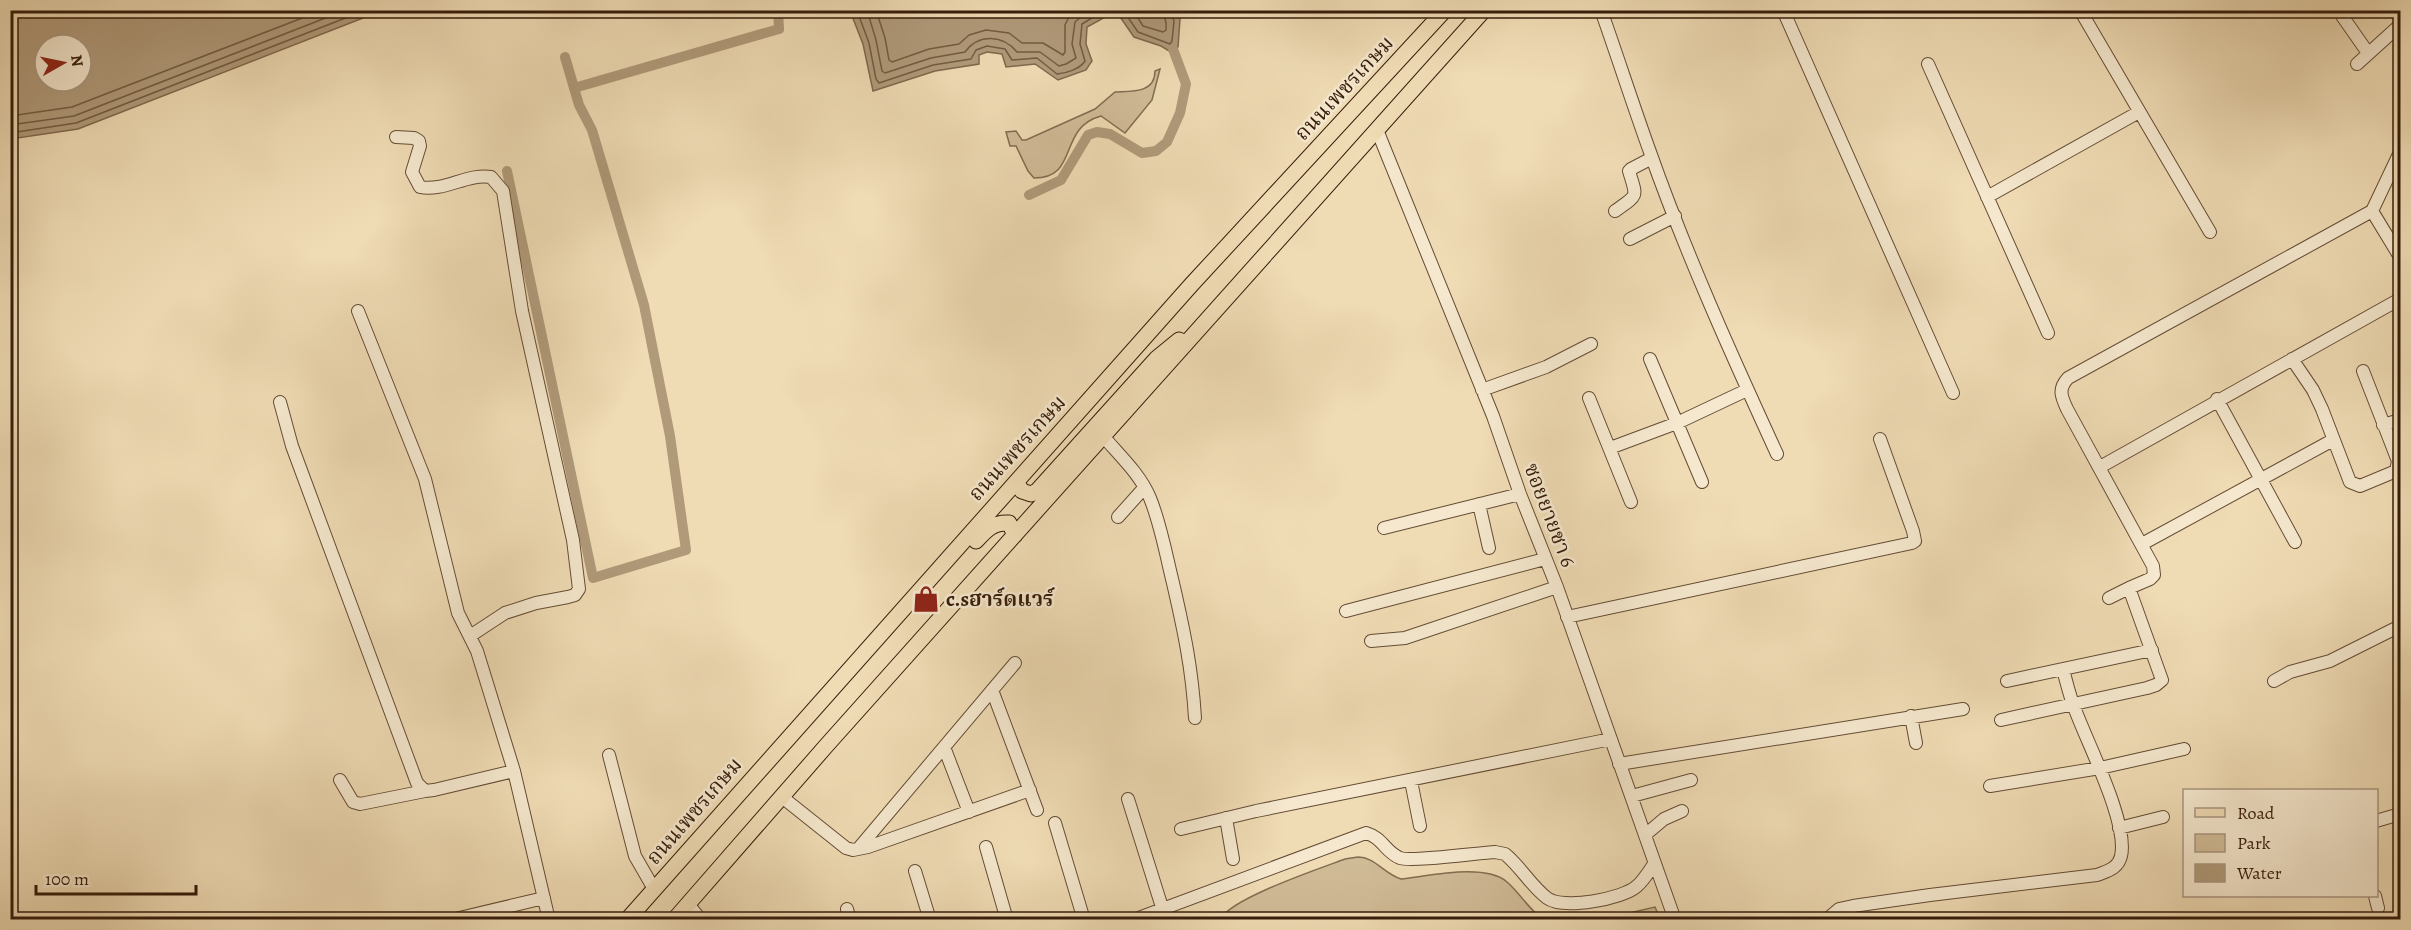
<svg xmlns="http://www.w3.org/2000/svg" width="2411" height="930" font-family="Alegreya,'Noto Serif Thai',serif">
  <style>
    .green { fill: #d0bb97; stroke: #836c50; stroke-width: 1.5 }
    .water { fill: #b09a7a; stroke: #7f684d; stroke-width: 1.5; fill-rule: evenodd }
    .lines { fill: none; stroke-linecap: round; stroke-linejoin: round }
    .shore { stroke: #735b42; stroke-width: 1.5 }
    .canal { stroke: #b09a7a; stroke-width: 10 }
    .minor-casing { stroke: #644c34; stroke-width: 14 }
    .major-casing { stroke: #361c0a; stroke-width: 17 }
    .minor { stroke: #f5e8ce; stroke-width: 12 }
    .major { stroke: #efdbb4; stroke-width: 15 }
    .labels { text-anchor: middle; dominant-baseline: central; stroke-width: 5; stroke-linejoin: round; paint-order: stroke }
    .street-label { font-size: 21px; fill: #361c0a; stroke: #f5e8ce }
    .poi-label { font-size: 21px; font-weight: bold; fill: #361c0a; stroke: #f5e8ce; text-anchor: start }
  </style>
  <rect width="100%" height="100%" fill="#efdbb4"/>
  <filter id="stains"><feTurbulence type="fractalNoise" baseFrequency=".00333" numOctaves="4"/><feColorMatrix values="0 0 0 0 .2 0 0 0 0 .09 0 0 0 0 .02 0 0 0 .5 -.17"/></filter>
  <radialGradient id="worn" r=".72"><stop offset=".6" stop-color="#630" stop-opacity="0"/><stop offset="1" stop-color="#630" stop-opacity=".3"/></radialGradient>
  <path class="green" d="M 1160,69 L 1152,100 L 1125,133 L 1101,116 C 1057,128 1080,178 1034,178 L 1028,171 L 1016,146 L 1010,146 L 1006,132 L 1016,131 L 1022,140 L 1026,140 L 1095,109 L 1115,92 C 1130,91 1155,94 1155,71 Z
    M 1358,857 C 1375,857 1384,874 1401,879 C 1429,876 1485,863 1507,882 C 1520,893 1529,910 1543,919 L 1221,919 C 1229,899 1321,868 1345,859 Z
    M 1655,907 L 1660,919 L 1587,919 L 1616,916 Z"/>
  <path class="water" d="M 854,10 L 1175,10 L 1180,19 L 1178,47 L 1169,51 L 1161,46 L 1134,37 L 1116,11 L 1087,27 L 1086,44 L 1092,61 L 1086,70 L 1058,80 L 1035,64 L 1006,67 L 1002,54 L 987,52 L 979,55 L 979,64 L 935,71 L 873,91 L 863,44 L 852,16 Z
    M 10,11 L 11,10 L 381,11 L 78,129 L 11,139 ZM 45,45 L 81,45 L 81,81 L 45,81 Z"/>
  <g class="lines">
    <path class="shore" d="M 859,10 L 859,16 L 869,43 L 876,79 L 879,83 L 933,65 L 971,59 L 976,50 L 987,46 L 1005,49 L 1012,60 L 1037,58 L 1057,74 C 1067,73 1080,69 1085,61 L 1080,44 L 1082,24 L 1105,10
      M 867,10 L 876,40 L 882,71 L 885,73 L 931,58 L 965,52 C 979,33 1003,35 1017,52 L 1040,52 L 1059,66 L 1066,64 L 1076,58 L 1072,44 L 1075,22 L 1089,10
      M 876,10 L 885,38 L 889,60 L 892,62 L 929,49 L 959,44 L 969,35 L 986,30 L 1009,33 L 1022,43 L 1043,43 L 1063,55 L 1065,52 L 1065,25 L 1072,10
      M 1123,10 L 1138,32 L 1170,44 L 1172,41 L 1174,21 L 1170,10
      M 1133,10 L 1143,26 L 1163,32 L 1166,30 L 1166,23 L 1163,10
      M 10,116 L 72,107 L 323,10
      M 10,125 L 74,116 L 346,10
      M 10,133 L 76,123 L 366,10"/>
    <path class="canal" d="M 574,88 L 779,29 L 778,10
      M 507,171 L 593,578 L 686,550 L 670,436 L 644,305 L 592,130 L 579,105 L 565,57
      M 1029,195 L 1061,180 L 1088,135 L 1097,132 L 1110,134 L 1142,153 L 1156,151 L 1167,142 L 1180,113 L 1186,84 L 1173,49"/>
    <defs>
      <path id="minor" d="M 1601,10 C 1618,58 1633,105 1650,152 C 1686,254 1732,356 1777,454
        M 1783,10 L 1953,393
        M 2080,10 L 2210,232
        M 2338,10 L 2368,53
        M 1928,64 L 2048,333
        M 2357,64 L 2400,25
        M 1377,130 L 1493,416 L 1520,494 L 1557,587 L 1675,920
        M 396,137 L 414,138 L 419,141 L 420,146 L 412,172 L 420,187 C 444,192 467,173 491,177 L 503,191 L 522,311 L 573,540 L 579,589 L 575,595 L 568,597 L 536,603 L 505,613 L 470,636
        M 1987,197 L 2139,112
        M 1615,211 C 1639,194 1637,198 1629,171 L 1631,169 L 1652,158
        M 2372,211 L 2400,257
        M 1630,239 L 1675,216
        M 358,311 L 425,479 L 458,613 L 477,651 L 514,771 L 549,920
        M 1650,359 L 1702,482
        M 2292,359 L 2313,390 L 2322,409 L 2350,482 L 2360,486 L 2396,471 L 2398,461 L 2363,371
        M 1482,390 L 1546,367 L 1591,344
        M 1589,398 L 1631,502
        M 2217,399 L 2295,542
        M 280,402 L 292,446 L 417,783 L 425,791 L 434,790 L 514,771
        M 2383,425 L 2400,420
        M 1103,436 C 1120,456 1140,474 1150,498 C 1161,525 1166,555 1173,583 C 1184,631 1192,668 1195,718
        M 1610,448 L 1677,423 L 1747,390
        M 2100,467 L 2400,299
        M 1479,504 L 1489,548
        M 1118,517 L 1144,488
        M 1384,528 L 1520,494
        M 2142,544 L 2333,440
        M 2109,598 L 2129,588
        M 1346,611 L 1545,559
        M 1567,617 L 1912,543 L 1915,541 L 1913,531 L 1880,439
        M 1371,641 L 1405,638 L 1557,587
        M 2007,681 L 2152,650
        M 2274,681 L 2290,672 L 2330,661 L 2400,626
        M 992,690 L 1037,810
        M 1911,716 L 1916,743
        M 2001,720 L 2147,688 L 2156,685 L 2162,680 L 2129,588 L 2150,579 L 2154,575 L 2153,566 L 2067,409 C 2061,396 2058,389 2068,378 L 2372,211 L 2400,152
        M 944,747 L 969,812
        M 609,755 L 635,856 L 654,889
        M 1619,764 L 1963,709
        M 340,780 L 353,802 L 360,804 L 425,791
        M 1411,781 L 1420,826
        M 1990,786 L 2100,768 L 2184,749
        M 1632,796 L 1691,780
        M 782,797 L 846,848 L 853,850 L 868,847 L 1030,790
        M 1128,799 L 1166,920
        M 1226,818 L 1233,859
        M 2376,821 L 2400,814
        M 1055,823 L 1084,920
        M 2119,828 L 2163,817
        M 1181,829 L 1256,811 L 1611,739
        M 1645,835 L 1664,819 L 1682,811
        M 986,847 L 1007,920
        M 858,849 L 1015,663
        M 915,871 L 930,920
        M 2375,896 L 2378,908
        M 688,904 L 701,920
        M 847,909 L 850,920
        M 451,920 L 544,898
        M 1133,920 L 1366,833 C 1383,838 1385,852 1400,858 C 1411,862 1478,853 1495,852 L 1505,854 C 1521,867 1531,886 1547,898 C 1563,910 1623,899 1637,886 C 1644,880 1649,871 1654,864
        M 1826,920 L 1839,909 L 1853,906 L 1930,895 L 2097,875 C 2107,871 2118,869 2121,856 C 2129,822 2085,739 2073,704 C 2069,693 2066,681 2063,669"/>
      <path id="major" d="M 1016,482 L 1022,491 L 1031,494 L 1037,491 L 1157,358 L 1179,340 L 1183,342
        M 976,541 C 986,530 993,522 1009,523 L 1015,535
        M 627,920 L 1192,284 L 1445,10
        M 674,920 L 826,746 L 1484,10"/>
    </defs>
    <use href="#minor" class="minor-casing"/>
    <use href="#major" class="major-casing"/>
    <use href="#minor" class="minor"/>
    <use href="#major" class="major"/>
  </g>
  <defs>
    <symbol id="shop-bare" viewBox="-9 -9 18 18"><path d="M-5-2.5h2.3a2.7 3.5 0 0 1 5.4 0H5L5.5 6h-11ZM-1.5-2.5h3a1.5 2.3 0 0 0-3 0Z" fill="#8f2418" stroke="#f5e8ce" stroke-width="2.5" paint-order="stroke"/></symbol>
  </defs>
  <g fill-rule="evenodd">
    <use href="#shop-bare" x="907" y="580" width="38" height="38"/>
  </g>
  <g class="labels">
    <g class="street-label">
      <text transform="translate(1344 88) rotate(-47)">ถนนเพชรเกษม</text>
      <text transform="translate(1017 448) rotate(-48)">ถนนเพชรเกษม</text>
      <text transform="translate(1550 515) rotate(69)">ซอยยายชา 6</text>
      <text transform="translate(694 811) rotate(-49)">ถนนเพชรเกษม</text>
    </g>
    <g class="poi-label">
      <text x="946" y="599">c.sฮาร์ดแวร์</text>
    </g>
  </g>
  <rect width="2411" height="930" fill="none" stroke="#efdbb4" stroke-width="36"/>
  <rect x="12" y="12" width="2387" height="906" fill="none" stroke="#361c0a" stroke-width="3"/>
  <rect x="18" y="18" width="2375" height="894" fill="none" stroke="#361c0a" stroke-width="1.5"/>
  <rect x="2183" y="789" width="195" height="108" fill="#f5e8ce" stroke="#a99680" stroke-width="1.5"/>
  <rect x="2195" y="808" width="30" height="9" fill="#efdbb4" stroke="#a99680" stroke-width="1.5"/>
  <text x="2237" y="819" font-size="18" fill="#361c0a">Road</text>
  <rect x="2195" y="834" width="30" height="18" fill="#d0bb97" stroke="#a99680" stroke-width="1.5"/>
  <text x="2237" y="849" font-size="18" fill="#361c0a">Park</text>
  <rect x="2195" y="864" width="30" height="18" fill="#b09a7a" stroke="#a99680" stroke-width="1.5"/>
  <text x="2237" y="879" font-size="18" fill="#361c0a">Water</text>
  <g transform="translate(63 63) rotate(81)"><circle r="28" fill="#f5e8ce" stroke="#a99680" stroke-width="1.5"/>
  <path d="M0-4.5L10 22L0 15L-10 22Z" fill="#8f2418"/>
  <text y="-9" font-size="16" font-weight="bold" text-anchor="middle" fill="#361c0a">N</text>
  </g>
  <path d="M36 885v9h160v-9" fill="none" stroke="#361c0a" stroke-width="3"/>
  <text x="45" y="885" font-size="18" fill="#361c0a" stroke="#f5e8ce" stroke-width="4.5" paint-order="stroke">100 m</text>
  <rect width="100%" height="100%" filter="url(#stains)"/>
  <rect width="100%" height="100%" fill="url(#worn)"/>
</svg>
